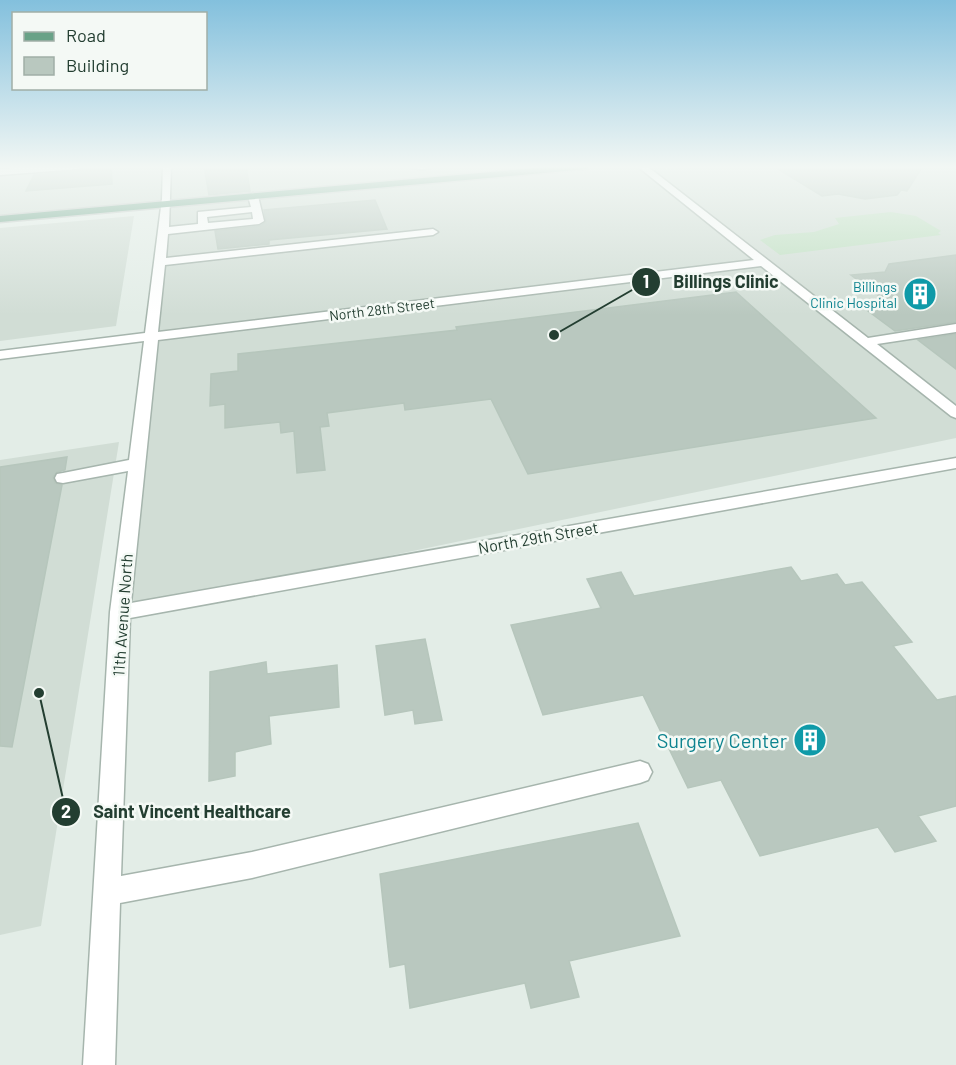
<svg xmlns="http://www.w3.org/2000/svg" width="956" height="1065" font-family="Barlow,sans-serif">
  <style>
    .built { fill: #d1ddd5 }
    .green { fill: #bddebf }
    .building { fill: #b9c8bf; stroke: #b6c6bc; stroke-width: 1.5 }
    .lines { fill: none; stroke-linecap: round; stroke-linejoin: round }
    .minor-casing { stroke: #a6b5ad; stroke-width: 3 }
    .major-casing { stroke: #c1c9c5; stroke-width: 3 }
    .minor { fill: #fff; fill-rule: evenodd }
    .major { fill: #69a287; fill-rule: evenodd }
    .labels { text-anchor: middle; dominant-baseline: central; stroke-width: 5; stroke-linejoin: round; paint-order: stroke }
    .far-culture-label { font-size: 14px; fill: #0d838f; stroke: #f4f9f5; text-anchor: end }
    .far-street-label { font-size: 14px; fill: #233e31; stroke: #f4f9f5 }
    .street-label { font-size: 16px; fill: #233e31; stroke: #f4f9f5 }
    .near-culture-label { font-size: 20px; fill: #0d838f; stroke: #f4f9f5; text-anchor: end }
    .leader { fill: none; stroke: #233e31; stroke-width: 2 }
    .callout-dot { fill: #233e31; stroke: #f4f9f5; stroke-width: 2 }
    .mark-label { font-size: 18px; text-anchor: middle; font-weight: bold; fill: #fff }
    .callout-label { font-size: 18px; text-anchor: middle; font-weight: bold; fill: #233e31; stroke: #f4f9f5; stroke-width: 5; stroke-linejoin: round; paint-order: stroke }
  </style>
  <rect width="100%" height="100%" fill="#e3ede7"/>
  <path class="built" d="M 79,166 L 654,166 L 667,169 L 699,166 L 956,166 L 956,438 L 120,612 L 166,204 L 0,219 L 0,172 Z
    M 134,216 L 116,326 L 0,341 L 0,228 Z
    M 119,442 L 41,926 L 0,935 L 0,460 Z"/>
  <path class="green" d="M 891,212 L 916,216 L 941,231 L 938,233 L 941,235 L 780,255 L 760,240 L 775,235 L 814,232 L 839,224 L 835,218 Z"/>
  <path class="building" d="M 85,166 L 111,166 L 112,184 L 26,191 L 34,175 L 79,171 Z
    M 204,166 L 246,166 L 250,191 L 209,195 Z
    M 773,166 L 923,166 L 907,191 L 901,190 L 897,195 L 865,199 L 838,194 L 822,196 Z
    M 375,200 L 387,229 L 269,240 L 269,244 L 218,249 L 215,231 L 260,226 L 266,222 L 264,210 Z
    M 956,255 L 956,322 L 895,331 L 860,305 L 887,302 L 851,275 L 885,272 L 889,264 Z
    M 736,292 L 876,418 L 528,474 L 491,399 L 405,410 L 404,403 L 327,413 L 329,426 L 320,427 L 325,470 L 297,473 L 294,431 L 281,433 L 280,422 L 225,428 L 225,404 L 210,406 L 211,374 L 238,371 L 238,354 L 457,330 L 456,327 Z
    M 956,334 L 956,369 L 918,340 Z
    M 67,457 L 65,470 L 57,472 L 53,477 L 55,483 L 62,485 L 12,747 L 0,746 L 0,467 Z
    M 791,567 L 801,581 L 837,574 L 845,585 L 862,582 L 912,642 L 893,646 L 937,700 L 956,696 L 956,806 L 918,816 L 936,841 L 895,852 L 878,827 L 760,856 L 721,780 L 688,788 L 643,695 L 543,715 L 511,625 L 601,608 L 587,579 L 621,572 L 634,596 Z
    M 425,639 L 442,720 L 415,724 L 413,710 L 385,715 L 376,646 Z
    M 266,662 L 267,674 L 337,665 L 339,707 L 269,716 L 271,744 L 235,752 L 235,776 L 209,781 L 210,672 Z
    M 638,823 L 680,936 L 569,961 L 579,997 L 531,1008 L 525,983 L 410,1008 L 405,964 L 390,967 L 380,874 Z"/>
  <g class="lines">
    <defs>
      <path id="minor" d="M 42,166 L 83,166 L 79,169 L 0,175 L 0,169 Z
        M 163,166 L 171,166 L 169,227 L 198,224 L 198,212 L 251,207 L 248,196 L 253,193 L 258,196 L 264,221 L 259,224 L 168,234 L 166,258 L 433,229 L 438,232 L 433,235 L 165,265 L 158,332 L 754,260 L 637,166 L 647,166 L 868,338 L 956,324 L 956,332 L 877,344 L 956,406 L 956,418 L 951,416 L 761,266 L 158,340 L 131,603 L 956,458 L 956,468 L 130,618 L 121,876 L 252,852 L 640,761 L 648,764 L 652,772 L 648,780 L 640,783 L 252,878 L 120,903 L 115,1065 L 83,1065 L 110,612 L 128,471 L 63,483 L 57,482 L 55,478 L 57,474 L 63,473 L 129,460 L 144,341 L 0,359 L 0,351 L 145,333 L 162,199 ZM 252,212 L 253,219 L 208,223 L 207,217 Z
        M 409,166 L 433,166 C 428,170 414,170 409,166 Z"/>
      <path id="major" d="M 556,166 L 591,166 L 587,169 L 0,222 L 0,216 Z"/>
    </defs>
    <use href="#minor" class="minor-casing"/>
    <use href="#major" class="major-casing"/>
    <use href="#minor" class="minor"/>
    <use href="#major" class="major"/>
  </g>
  <linearGradient id="sky" x2="0" y2="1"><stop stop-color="#83c0dd"/><stop offset="0.53" stop-color="#f2f7f4"/><stop offset="1" stop-color="#f2f7f4" stop-opacity="0"/></linearGradient>
  <rect width="956" height="315" fill="url(#sky)"/>
  <defs>
    <symbol id="building-disc" viewBox="-11 -11 22 22"><circle r="9.5" fill="#0f9aa8" stroke="#f4f9f5"/><path d="M-4-6H4V6H1V3H-1V6H-4ZM-2.5-4.3h1.7v1.8h-1.7ZM.8-4.3h1.7v1.8H.8ZM-2.5-1h1.7V.8h-1.7ZM.8-1h1.7V.8H.8Z" fill="#fff"/></symbol>
  </defs>
  <g fill-rule="evenodd">
    <use href="#building-disc" x="901" y="275" width="38" height="38"/>
    <use href="#building-disc" x="791" y="721" width="38" height="38"/>
  </g>
  <g class="labels">
    <g class="far-culture-label">
      <text x="897" y="286">Billings<tspan x="897" dy="16">Clinic Hospital</tspan></text>
    </g>
    <g class="far-street-label">
      <text transform="translate(382 309) rotate(-7)">North 28th Street</text>
    </g>
    <g class="street-label">
      <text transform="translate(538 537) rotate(-10)">North 29th Street</text>
      <text transform="translate(122 615) rotate(-86)">11th Avenue North</text>
    </g>
    <g class="near-culture-label">
      <text x="787" y="740">Surgery Center</text>
    </g>
  </g>
  <path class="leader" d="M554 335L646 282M39 693L66 812"/>
  <g class="callout-dot">
    <circle cx="554" cy="335" r="6"/>
    <circle cx="39" cy="693" r="6"/>
    <circle cx="646" cy="282" r="15"/>
    <circle cx="66" cy="812" r="15"/>
  </g>
  <g class="mark-label">
    <text x="646" y="288">1</text>
    <text x="66" y="818">2</text>
  </g>
  <g class="callout-label">
    <text x="726" y="288">Billings Clinic</text>
    <text x="192" y="818">Saint Vincent Healthcare</text>
  </g>
  <rect x="12" y="12" width="195" height="78" fill="#f4f9f5" stroke="#a0aea7" stroke-width="1.5"/>
  <rect x="24" y="32" width="30" height="9" fill="#69a287" stroke="#a0aea7" stroke-width="1.5"/>
  <text x="66" y="42" font-size="18" fill="#233e31">Road</text>
  <rect x="24" y="57" width="30" height="18" fill="#b9c8bf" stroke="#a0aea7" stroke-width="1.5"/>
  <text x="66" y="72" font-size="18" fill="#233e31">Building</text>
</svg>
